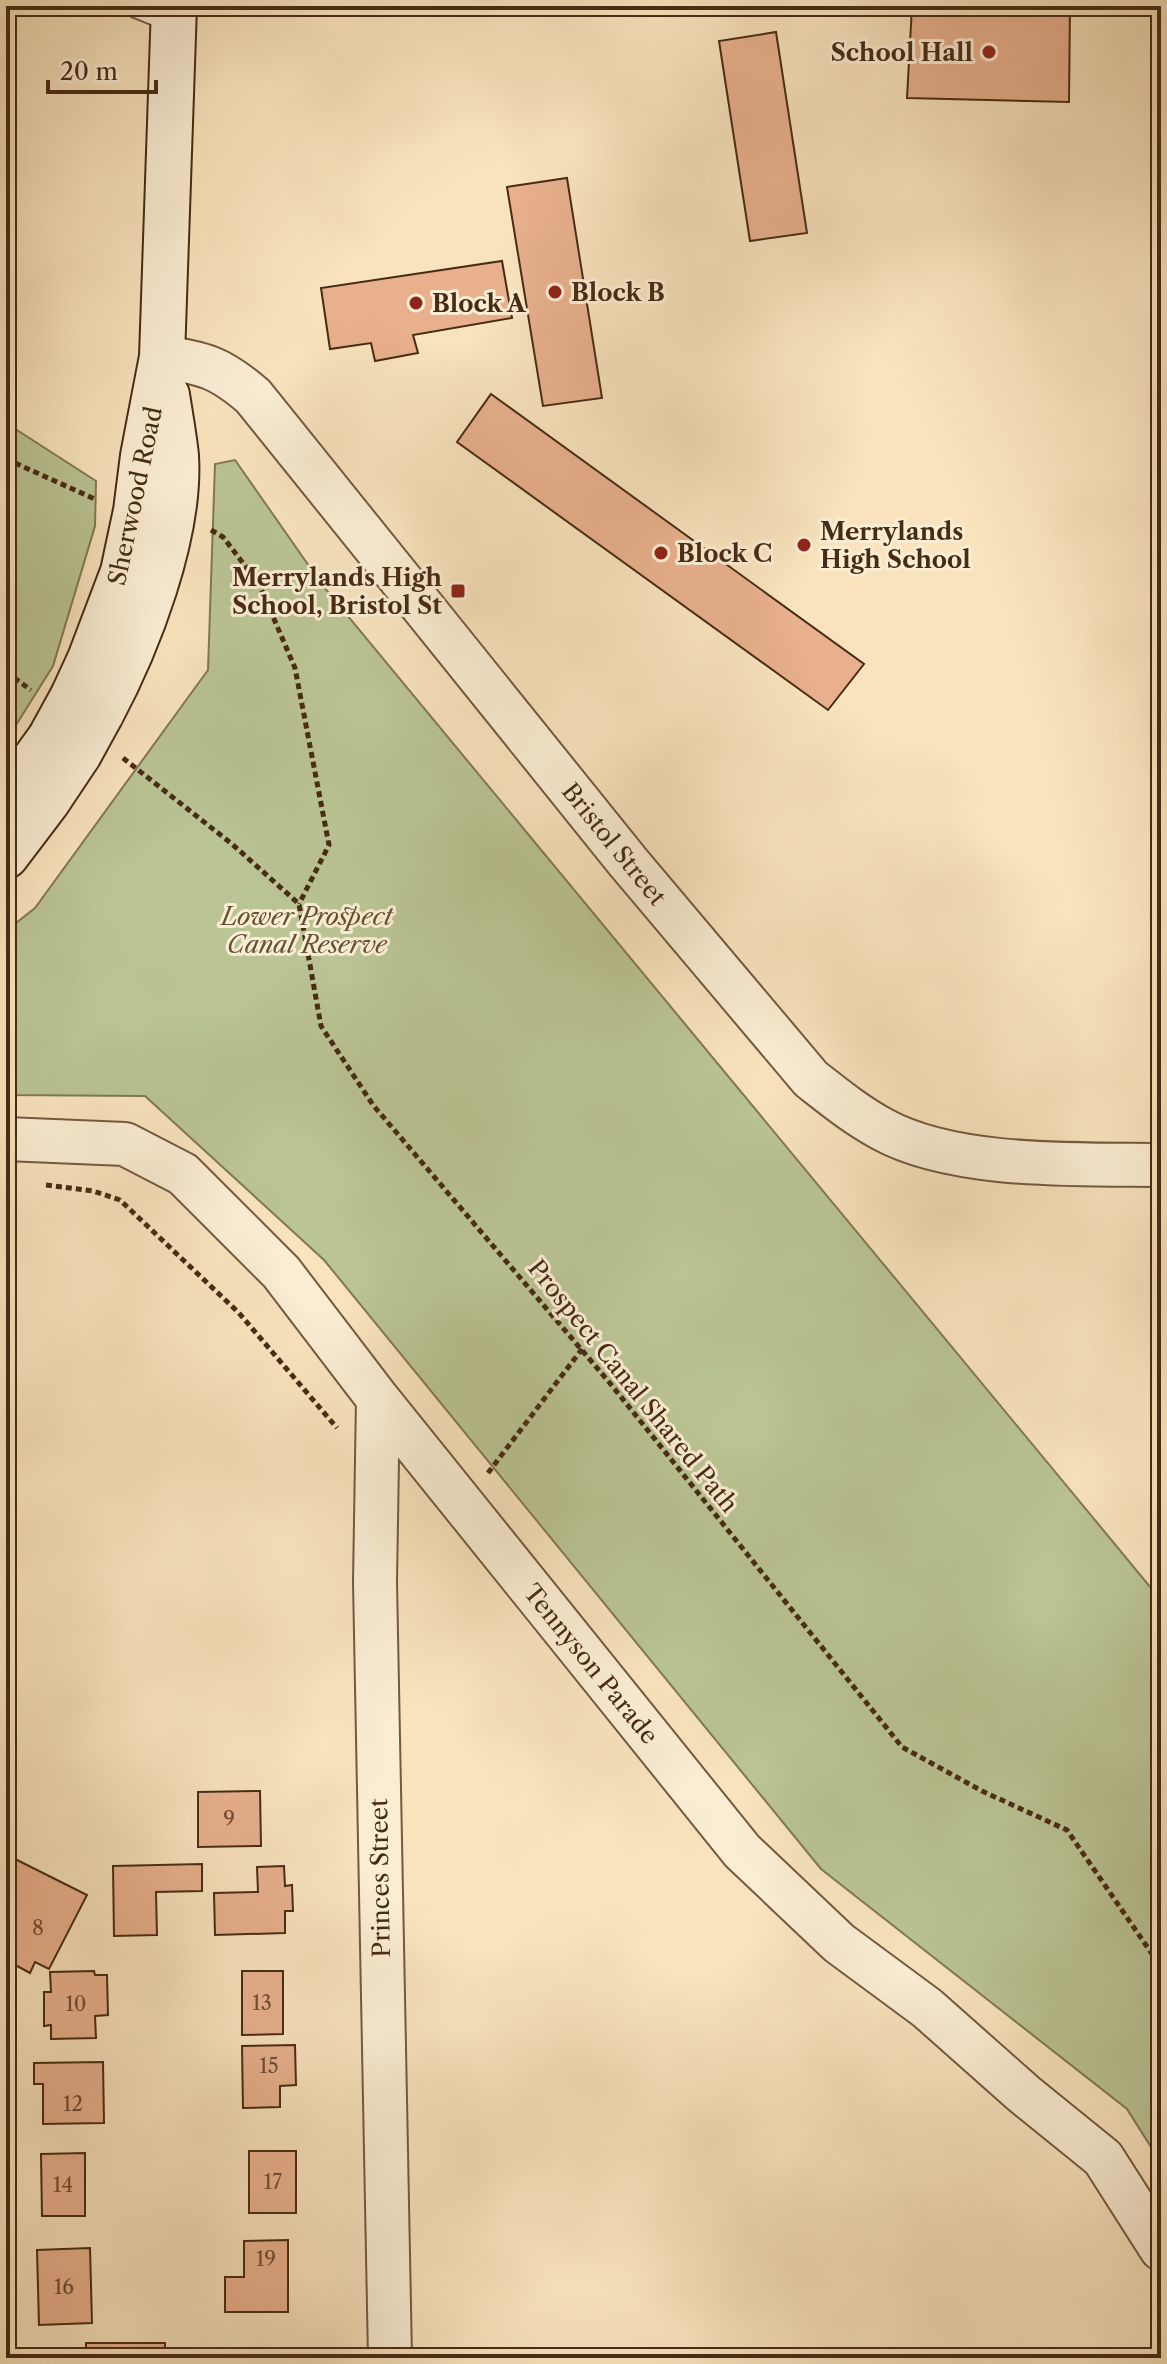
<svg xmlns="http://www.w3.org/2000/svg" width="1167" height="2364" font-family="'Libre Caslon Text',serif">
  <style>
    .green { fill: #bac494; stroke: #817854; stroke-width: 2 }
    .building { fill: #e8b08d; stroke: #482b14; stroke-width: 2 }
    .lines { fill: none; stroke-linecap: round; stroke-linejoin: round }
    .service-casing { stroke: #74593e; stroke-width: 26 }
    .minor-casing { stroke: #74593e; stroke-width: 46 }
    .secondary-casing { stroke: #482b14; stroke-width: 48 }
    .path { stroke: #482b14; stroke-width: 5; stroke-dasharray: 6 4; stroke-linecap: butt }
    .service { stroke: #faedd4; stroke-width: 22 }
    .minor { stroke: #faedd4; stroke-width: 42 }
    .secondary { stroke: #faedd4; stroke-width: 44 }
    .secondary-bridge-casing { stroke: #482b14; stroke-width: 48; stroke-linecap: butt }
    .secondary-bridge { stroke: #faedd4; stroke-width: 44 }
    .poi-dot { fill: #8f2418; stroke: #faedd4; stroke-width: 3 }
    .labels { text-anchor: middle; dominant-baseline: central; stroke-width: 6; stroke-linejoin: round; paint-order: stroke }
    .number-label { font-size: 20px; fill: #704c32 }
    .poi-label { font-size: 24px; font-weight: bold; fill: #482b14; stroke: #faedd4; text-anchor: start }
    .street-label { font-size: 24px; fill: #482b14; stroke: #faedd4 }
    .park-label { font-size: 24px; font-style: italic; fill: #645134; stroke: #faedd4 }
  </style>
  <rect width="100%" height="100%" fill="#f8e3bd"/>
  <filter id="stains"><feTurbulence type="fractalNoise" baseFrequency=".0025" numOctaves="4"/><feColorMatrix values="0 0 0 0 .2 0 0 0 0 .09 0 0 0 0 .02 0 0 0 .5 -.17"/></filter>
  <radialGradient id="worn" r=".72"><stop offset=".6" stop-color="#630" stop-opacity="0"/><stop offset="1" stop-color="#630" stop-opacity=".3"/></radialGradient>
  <path class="green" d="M 6,423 L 96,481 L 95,526 L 53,666 L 6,741 Z
    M 235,460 L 323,586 L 1161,1600 L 1161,2163 L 1127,2109 L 821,1869 L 324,1260 L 145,1096 L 6,1095 L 6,931 L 35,908 L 208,670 L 215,464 Z"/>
  <path class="building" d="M 912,6 L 1070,6 L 1069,102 L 907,98 Z
    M 776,32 L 807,233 L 750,241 L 719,41 Z
    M 567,178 L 602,398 L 543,406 L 507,187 Z
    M 502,261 L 512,318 L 413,335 L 418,353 L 375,361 L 371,343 L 330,349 L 321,288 Z
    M 491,394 L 864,664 L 828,710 L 457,442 Z
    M 260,1791 L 261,1846 L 198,1847 L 198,1792 Z
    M 9,1856 L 87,1895 L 49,1969 L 35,1962 L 30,1973 L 6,1960 L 6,1862 Z
    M 202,1864 L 202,1891 L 156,1892 L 157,1935 L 114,1936 L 113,1866 Z
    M 284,1866 L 285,1886 L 292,1885 L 293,1911 L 285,1911 L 285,1933 L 215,1935 L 214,1893 L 258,1892 L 257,1867 Z
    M 94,1971 L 95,1975 L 107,1975 L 108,2015 L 95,2016 L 96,2038 L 51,2039 L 51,2025 L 44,2026 L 44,1992 L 51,1992 L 50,1972 Z
    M 242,1971 L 283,1971 L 283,2034 L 242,2035 Z
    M 295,2045 L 296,2085 L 280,2086 L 280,2107 L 243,2108 L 242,2046 Z
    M 103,2062 L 104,2123 L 43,2124 L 43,2084 L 34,2084 L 34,2063 Z
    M 249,2151 L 296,2151 L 296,2213 L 249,2213 Z
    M 85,2153 L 85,2216 L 42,2216 L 41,2154 Z
    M 288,2240 L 288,2312 L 225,2312 L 225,2277 L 244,2277 L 244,2241 Z
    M 90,2248 L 92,2323 L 39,2325 L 37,2250 Z
    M 86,2343 L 165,2343 L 165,2358 L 86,2358 Z
    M 299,2349 L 299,2358 L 222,2358 L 221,2351 Z"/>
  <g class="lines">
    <defs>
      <path id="service" d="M 136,6 L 173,21"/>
      <path id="minor" d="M 162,357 C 206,364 219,367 253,396 L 628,862 L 811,1079 C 834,1097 856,1115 882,1129 C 954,1169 1079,1164 1161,1165
        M 6,1139 L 125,1144 L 183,1174 L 281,1272 L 378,1399 L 742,1851 L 839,1943 L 927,2008 L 1024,2094 L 1103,2158 L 1161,2249
        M 378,1399 L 375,1582 L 390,2358"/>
      <path id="secondary" d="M 73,696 L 90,659 L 123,572 L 136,511 L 143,456 L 162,357 L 174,6
        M 101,714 C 138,645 181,535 176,456 C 174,436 170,415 167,395
        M 6,799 L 50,738
        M 6,856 L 47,802 L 79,754"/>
    </defs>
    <use href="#service" class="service-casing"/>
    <use href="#minor" class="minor-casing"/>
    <use href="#secondary" class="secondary-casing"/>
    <path class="path" d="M 6,459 L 97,500
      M 211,530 L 223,537 L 259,584 L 295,668 L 329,845 L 299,904
      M 6,672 L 31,690
      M 123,758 L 232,844 L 299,904 L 321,1026 L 373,1105 L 609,1382 L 902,1747 L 982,1791 L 1067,1830 L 1161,1967
      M 46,1185 L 93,1191 L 120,1200 L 239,1313 L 337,1428
      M 488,1473 L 582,1349"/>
    <use href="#service" class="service"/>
    <use href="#minor" class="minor"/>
    <use href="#secondary" class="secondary"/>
    <defs>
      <path id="secondary-bridge" d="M 50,738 L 73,696
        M 79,754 L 101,714"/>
    </defs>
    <use href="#secondary-bridge" class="secondary-bridge-casing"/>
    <use href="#secondary-bridge" class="secondary-bridge"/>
  </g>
  <g class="poi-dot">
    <circle cx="989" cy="52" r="8"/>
    <circle cx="555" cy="292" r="8"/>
    <circle cx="416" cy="303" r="8"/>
    <circle cx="804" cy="545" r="8"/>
    <circle cx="661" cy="553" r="8"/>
    <rect x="450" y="583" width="16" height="16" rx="4"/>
  </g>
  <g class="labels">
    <g class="number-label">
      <text x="229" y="1819">9</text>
      <text x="38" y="1928">8</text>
      <text x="262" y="2003">13</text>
      <text x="76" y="2004">10</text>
      <text x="269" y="2066">15</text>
      <text x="73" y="2104">12</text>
      <text x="273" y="2182">17</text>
      <text x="63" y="2185">14</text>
      <text x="266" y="2259">19</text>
      <text x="64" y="2287">16</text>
    </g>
    <g class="poi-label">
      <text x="973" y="52" text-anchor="end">School Hall</text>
      <text x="571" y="292">Block B</text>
      <text x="432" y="303">Block A</text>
      <text x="820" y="531">Merrylands<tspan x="820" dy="28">High School</tspan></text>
      <text x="677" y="553">Block C</text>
      <text x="442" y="577" text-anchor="end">Merrylands High<tspan x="442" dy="28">School, Bristol St</tspan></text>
    </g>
    <g class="street-label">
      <text transform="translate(135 496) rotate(-78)">Sherwood Road</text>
      <text transform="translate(614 844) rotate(51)">Bristol Street</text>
      <text transform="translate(633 1386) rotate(51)">Prospect Canal Shared Path</text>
      <text transform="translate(591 1664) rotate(51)">Tennyson Parade</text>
      <text transform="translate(380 1878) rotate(-91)">Princes Street</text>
    </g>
    <g class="park-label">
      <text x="307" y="916">Lower Prospect<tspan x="307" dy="28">Canal Reserve</tspan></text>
    </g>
  </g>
  <rect width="1167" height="2364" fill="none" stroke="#f8e3bd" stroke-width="32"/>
  <rect x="8" y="8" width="1151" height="2348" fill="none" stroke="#482b14" stroke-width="4"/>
  <rect x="16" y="16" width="1135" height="2332" fill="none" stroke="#482b14" stroke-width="2"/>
  <path d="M48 80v12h108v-12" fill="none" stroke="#482b14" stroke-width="4"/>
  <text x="60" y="80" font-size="24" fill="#482b14" stroke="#faedd4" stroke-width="6" paint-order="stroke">20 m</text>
  <rect width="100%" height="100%" filter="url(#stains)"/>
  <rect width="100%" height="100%" fill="url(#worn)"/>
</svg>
